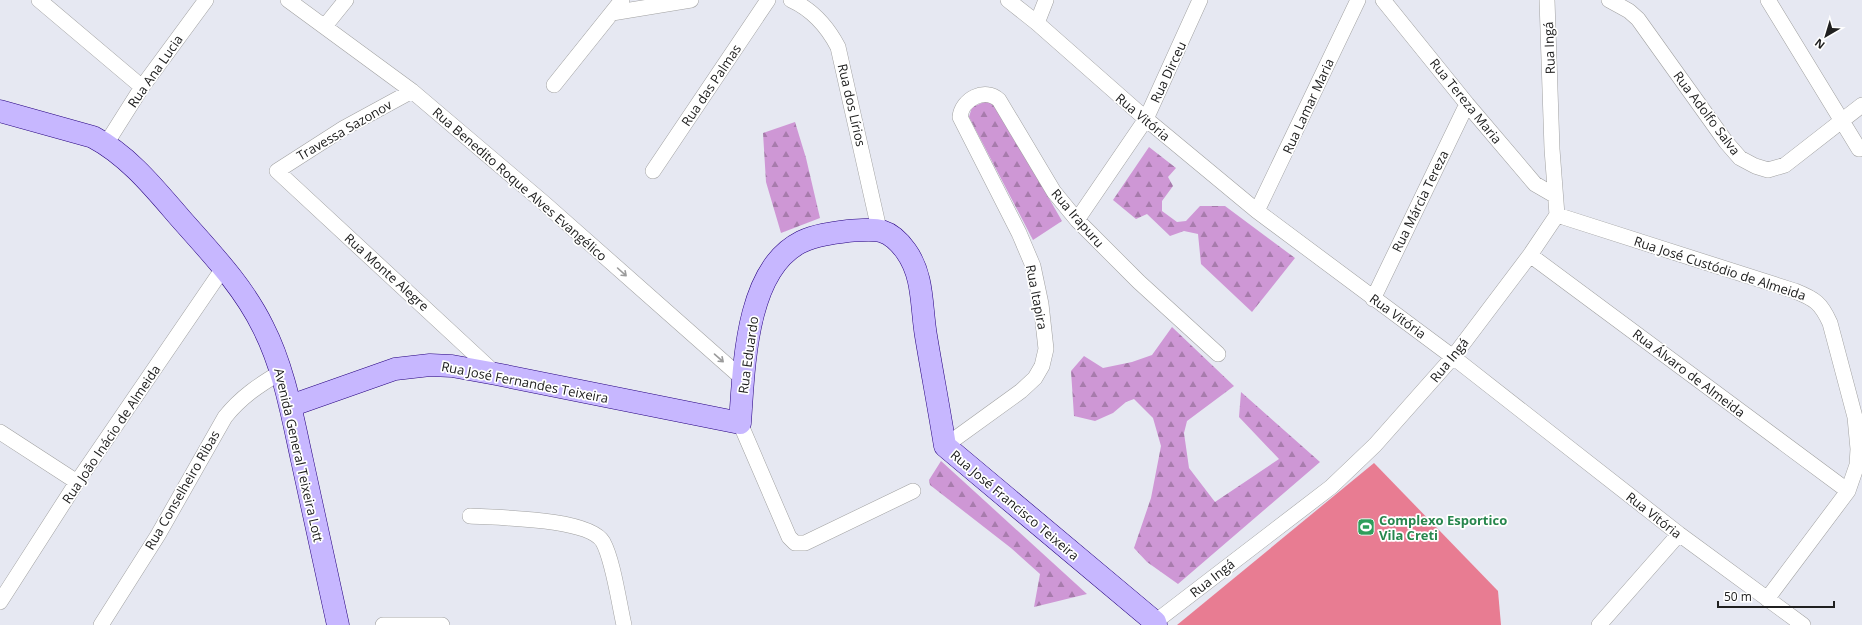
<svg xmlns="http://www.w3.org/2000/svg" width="1862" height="625" font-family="'Open Sans',sans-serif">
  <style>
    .forest { fill: url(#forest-firs) }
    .pitch { fill: #e87c92 }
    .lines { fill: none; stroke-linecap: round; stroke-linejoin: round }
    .street-casing { stroke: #a1a1a1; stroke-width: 16 }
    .secondary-casing { stroke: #25007f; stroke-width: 23 }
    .street { stroke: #fff; stroke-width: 15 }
    .secondary { stroke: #c7b7ff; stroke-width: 22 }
    .oneway { stroke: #9b9b9b }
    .labels { text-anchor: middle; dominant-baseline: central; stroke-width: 3.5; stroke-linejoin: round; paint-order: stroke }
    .street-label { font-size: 13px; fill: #202020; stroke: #fff }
    .leisure-label { font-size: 13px; font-weight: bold; fill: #27864d; stroke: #fff; text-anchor: start }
  </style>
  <defs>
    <pattern id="forest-firs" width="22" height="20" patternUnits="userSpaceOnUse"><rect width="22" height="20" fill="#ce97d5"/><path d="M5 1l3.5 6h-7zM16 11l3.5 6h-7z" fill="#a77bac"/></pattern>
  </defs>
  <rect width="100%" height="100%" fill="#e6e8f2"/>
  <path class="forest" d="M 992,99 L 1062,221 L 1033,240 L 969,117 L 972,107 Z
    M 795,122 L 806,158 L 820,218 L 781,233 L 766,182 L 763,133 Z
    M 1149,147 L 1176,168 L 1168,177 L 1173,186 L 1162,201 L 1162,211 L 1177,222 L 1186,221 L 1200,206 L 1225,206 L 1295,258 L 1252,312 L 1201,264 L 1198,234 L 1184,231 L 1170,236 L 1147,214 L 1136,219 L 1113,200 Z
    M 1172,327 L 1234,386 L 1187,421 L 1184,433 L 1189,468 L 1215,502 L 1279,459 L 1239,417 L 1241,392 L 1320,462 L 1178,584 L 1147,562 L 1134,548 L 1151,498 L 1161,446 L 1153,418 L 1134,399 L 1126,402 L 1113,413 L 1095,421 L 1074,416 L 1071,371 L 1084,356 L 1103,368 L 1132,362 L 1152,355 Z
    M 941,461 L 1087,594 L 1034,607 L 1040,574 L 1011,548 L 930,485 L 929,480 Z"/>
  <path class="pitch" d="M 1374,463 L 1498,591 L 1501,625 L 1177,625 Z"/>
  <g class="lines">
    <defs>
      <path id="street" d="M 39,0 L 142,87
        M 288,0 L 412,91 L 544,203 L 743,379
        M 791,0 C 813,10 827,26 838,47 L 879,229
        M 1008,0 L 1037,23 L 1146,119 L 1257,211 L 1453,357 L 1679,534 L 1803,625
        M 1383,0 L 1467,104 L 1535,184 L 1554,195
        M 1609,0 L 1629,11 L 1638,19 L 1726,142 L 1740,158 L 1755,166 L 1768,170 L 1785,165 L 1862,105
        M 1768,0 L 1859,149
        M 612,13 L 691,0
        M 1037,23 L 1046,0
        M 325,26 L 346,0
        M 554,85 L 622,0
        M 412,91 L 344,128 L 277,171 L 496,374
        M 106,144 L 142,87 L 206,0
        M 653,171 L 768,0
        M 1257,211 L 1358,0
        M 1557,215 L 1795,291 C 1815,299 1821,303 1830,323 L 1855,417 L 1858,449 L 1857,465 L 1848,491 L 1767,599
        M 1077,220 L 1146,119 L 1200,0
        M 1530,255 L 1848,491
        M 1373,299 L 1467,104
        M 740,423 L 789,537 L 795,543 L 805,543 L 913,491
        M 0,432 L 77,482
        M 945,446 L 1021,391 L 1035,378 L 1042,366 L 1046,349 L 1041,304 L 1033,266 L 1019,233 L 960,117 C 962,99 985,87 999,100 L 1054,192 L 1077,220 L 1139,282 L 1218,354
        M 470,516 C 498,518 589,518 603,542 C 613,560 619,603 624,625
        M 0,602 L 77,482 L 224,267
        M 1155,622 L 1331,487 L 1375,445 L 1453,357 L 1530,255 L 1557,215 L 1552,149 L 1547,0
        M 101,625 L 158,535 L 225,417 C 241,397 259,385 281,372
        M 383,625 L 442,625
        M 1599,625 L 1679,534"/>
      <path id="secondary" d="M 0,111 L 93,137 C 129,156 155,189 181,219 C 211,253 243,286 263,327 C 284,368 292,415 302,460 C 314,515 326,570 338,625
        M 290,406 L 395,369 L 430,365 L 452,366 L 496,374 L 740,423 C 744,369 745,270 801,242 C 816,235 832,233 848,231 C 875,229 888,226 906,251 C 924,276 921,307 926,336 C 932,372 939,409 945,446 L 1155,622 L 1156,625"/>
    </defs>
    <use href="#street" class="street-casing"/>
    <use href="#secondary" class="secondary-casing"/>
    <use href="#street" class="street"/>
    <use href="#secondary" class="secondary"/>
  </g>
  <defs><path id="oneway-shaft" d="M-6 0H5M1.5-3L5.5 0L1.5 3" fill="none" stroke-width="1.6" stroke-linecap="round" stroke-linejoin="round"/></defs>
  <g class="oneway">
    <use href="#oneway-shaft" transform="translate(622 272) rotate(42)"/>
    <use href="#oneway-shaft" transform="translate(719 358) rotate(41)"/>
  </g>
  <defs>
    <symbol id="stadium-square" viewBox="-11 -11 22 22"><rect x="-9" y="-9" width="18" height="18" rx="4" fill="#2e9e5b" stroke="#fff"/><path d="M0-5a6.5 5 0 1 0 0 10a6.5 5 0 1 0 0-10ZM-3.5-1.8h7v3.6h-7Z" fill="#fff"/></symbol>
  </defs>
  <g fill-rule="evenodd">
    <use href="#stadium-square" x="1356" y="517" width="20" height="20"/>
  </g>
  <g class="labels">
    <g class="street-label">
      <text transform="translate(1549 48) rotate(-92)">Rua Ingá</text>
      <text transform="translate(155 71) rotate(-55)">Rua Ana Lucia</text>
      <text transform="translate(1168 72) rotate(-65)">Rua Dirceu</text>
      <text transform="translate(711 85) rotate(-56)">Rua das Palmas</text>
      <text transform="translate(1466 101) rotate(51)">Rua Tereza Maria</text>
      <text transform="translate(852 105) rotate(77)">Rua dos Lírios</text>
      <text transform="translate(1308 106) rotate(-65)">Rua Lamar Maria</text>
      <text transform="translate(1707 113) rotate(53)">Rua Adolfo Salva</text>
      <text transform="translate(1143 117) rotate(40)">Rua Vitória</text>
      <text transform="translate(344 130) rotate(-30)">Travessa Sazonov</text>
      <text transform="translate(520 184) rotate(41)">Rua Benedito Roque Alves Evangélico</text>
      <text transform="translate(1420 201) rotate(-64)">Rua Márcia Tereza</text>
      <text transform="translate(1078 218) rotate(49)">Rua Irapuru</text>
      <text transform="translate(1720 268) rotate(18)">Rua José Custódio de Almeida</text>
      <text transform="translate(387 272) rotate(42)">Rua Monte Alegre</text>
      <text transform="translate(1037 297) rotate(79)">Rua Itapira</text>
      <text transform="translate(1398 316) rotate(36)">Rua Vitória</text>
      <text transform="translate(748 355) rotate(-82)">Rua Eduardo</text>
      <text transform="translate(1449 360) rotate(-51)">Rua Ingá</text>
      <text transform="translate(1689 373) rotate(37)">Rua Álvaro de Almeida</text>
      <text transform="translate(525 382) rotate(11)">Rua José Fernandes Teixeira</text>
      <text transform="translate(111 434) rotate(-56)">Rua João Inácio de Almeida</text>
      <text transform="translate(299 455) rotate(77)">Avenida General Teixeira Lott</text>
      <text transform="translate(182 490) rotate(-60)">Rua Conselheiro Ribas</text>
      <text transform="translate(1015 505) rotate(40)">Rua José Francisco Teixeira</text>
      <text transform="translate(1654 515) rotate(38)">Rua Vitória</text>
      <text transform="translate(1212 578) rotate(-38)">Rua Ingá</text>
    </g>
    <g class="leisure-label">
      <text x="1379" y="520">Complexo Esportico<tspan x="1379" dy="15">Vila Creti</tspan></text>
    </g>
  </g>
  <g transform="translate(1826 36) rotate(218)" stroke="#ffffff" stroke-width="3" paint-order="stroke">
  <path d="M0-3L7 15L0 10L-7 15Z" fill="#202020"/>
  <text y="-6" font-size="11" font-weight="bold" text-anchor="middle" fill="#202020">N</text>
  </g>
  <path d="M1718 601v6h116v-6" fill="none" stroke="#202020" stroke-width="2"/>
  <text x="1724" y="601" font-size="12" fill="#202020" stroke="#ffffff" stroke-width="3" paint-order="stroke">50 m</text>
</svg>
